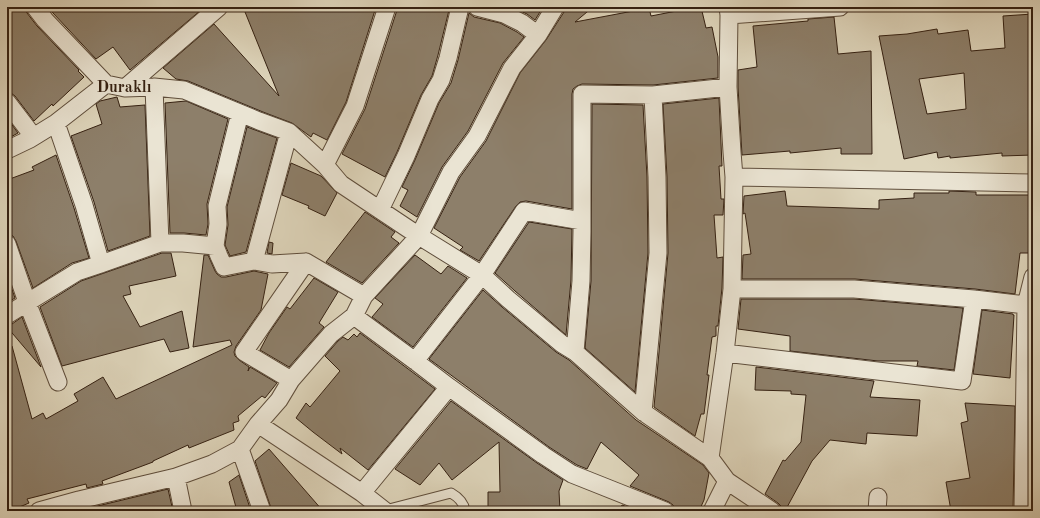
<svg xmlns="http://www.w3.org/2000/svg" width="1040" height="518" font-family="'Old Standard TT',serif">
  <style>
    .building { fill: #8d7f6a; stroke: #352112; fill-rule: evenodd }
    .lines { fill: none; stroke-linecap: round; stroke-linejoin: round }
    .service-casing { stroke: #5f4e3c; stroke-width: 11 }
    .minor-casing { stroke: #5f4e3c; stroke-width: 19 }
    .service { stroke: #eae4d3; stroke-width: 9 }
    .minor { stroke: #eae4d3; stroke-width: 17 }
    .labels { text-anchor: middle; dominant-baseline: central; stroke-width: 3.5; stroke-linejoin: round; paint-order: stroke }
    .district-label { font-size: 16px; font-weight: bold; fill: #352112; stroke: #eae4d3 }
  </style>
  <rect width="100%" height="100%" fill="#ded5bb"/>
  <filter id="stains"><feTurbulence type="fractalNoise" baseFrequency=".005" numOctaves="4"/><feColorMatrix values="0 0 0 0 .2 0 0 0 0 .09 0 0 0 0 .02 0 0 0 .5 -.17"/></filter>
  <radialGradient id="worn" r=".72"><stop offset=".6" stop-color="#630" stop-opacity="0"/><stop offset="1" stop-color="#630" stop-opacity=".3"/></radialGradient>
  <path class="building" d="M 7,7 L 25,7 L 27,13 L 37,26 L 79,70 L 78,71 L 84,77 L 53,106 L 52,104 L 34,121 L 15,96 L 11,93 L 7,92 Z
    M 48,7 L 198,7 L 201,10 L 130,70 L 113,47 L 96,59 L 53,13 Z
    M 243,7 L 376,7 L 346,102 L 327,140 L 313,133 L 311,137 L 292,123 L 263,112 L 188,81 L 176,79 L 163,68 L 214,24 L 279,96 Z
    M 397,7 L 440,7 L 449,10 L 438,55 L 432,76 L 421,95 L 397,152 L 385,177 L 342,154 L 365,109 L 397,10 Z
    M 512,7 L 543,7 L 535,20 L 527,14 Z
    M 565,7 L 593,7 L 575,22 L 649,8 L 651,16 L 697,7 L 701,7 L 706,28 L 712,27 L 718,57 L 718,78 L 653,85 L 582,84 L 577,86 L 573,89 L 572,94 L 572,209 L 526,201 L 520,202 L 516,206 L 479,261 L 460,250 L 463,247 L 434,228 L 460,177 L 486,141 L 520,73 L 546,40 L 564,12 Z
    M 469,13 L 474,17 L 500,23 L 517,32 L 524,37 L 503,63 L 468,131 L 442,167 L 417,217 L 400,206 L 408,190 L 402,187 L 415,160 L 439,103 L 451,83 L 458,60 Z
    M 1033,14 L 1033,155 L 1002,156 L 1002,153 L 950,158 L 950,156 L 938,158 L 937,152 L 904,159 L 879,36 L 907,34 L 937,29 L 938,34 L 968,30 L 971,51 L 1005,48 L 1003,16 ZM 964,73 L 966,109 L 927,114 L 919,79 Z
    M 834,17 L 838,54 L 871,51 L 872,154 L 841,154 L 841,148 L 790,153 L 790,151 L 742,155 L 738,87 L 738,70 L 757,67 L 753,26 L 808,21 L 808,19 Z
    M 117,97 L 120,107 L 145,105 L 150,236 L 108,251 L 94,202 L 71,136 L 102,124 L 96,104 L 100,101 Z
    M 719,98 L 722,166 L 719,166 L 721,199 L 724,199 L 723,215 L 714,215 L 717,258 L 723,257 L 722,288 L 718,326 L 716,326 L 716,336 L 712,337 L 707,375 L 709,375 L 704,414 L 701,414 L 695,436 L 654,407 L 668,253 L 667,177 L 663,104 Z
    M 186,101 L 228,119 L 207,204 L 208,224 L 206,235 L 184,233 L 170,233 L 165,103 Z
    M 592,104 L 643,105 L 647,177 L 648,253 L 635,392 L 585,348 L 591,281 Z
    M 7,118 L 18,133 L 7,139 Z
    M 247,127 L 277,138 L 246,252 L 230,256 L 225,245 L 228,225 L 227,207 Z
    M 56,155 L 74,208 L 89,258 L 72,263 L 33,288 L 16,241 L 13,236 L 7,234 L 7,180 L 34,170 L 32,167 Z
    M 291,163 L 321,176 L 337,193 L 325,216 L 308,208 L 309,206 L 282,195 Z
    M 785,191 L 787,206 L 879,209 L 879,200 L 914,198 L 914,193 L 949,193 L 949,191 L 976,192 L 976,195 L 1032,195 L 1033,253 L 1020,253 L 1015,294 L 975,289 L 855,279 L 742,279 L 743,255 L 751,254 L 745,213 L 743,214 L 744,196 Z
    M 365,212 L 395,232 L 391,237 L 399,243 L 362,283 L 326,262 Z
    M 529,222 L 572,229 L 571,280 L 566,335 L 515,291 L 495,273 Z
    M 269,242 L 273,243 L 272,254 L 267,253 Z
    M 162,253 L 171,253 L 176,276 L 129,286 L 131,294 L 123,296 L 140,327 L 182,311 L 189,348 L 170,352 L 164,339 L 62,366 L 40,307 L 81,281 Z
    M 204,255 L 208,255 L 215,271 L 217,274 L 221,277 L 226,277 L 254,271 L 268,274 L 261,310 L 236,346 L 234,352 L 235,356 L 239,360 L 249,367 L 248,371 L 250,367 L 277,383 L 265,398 L 262,396 L 238,416 L 239,421 L 233,423 L 234,430 L 189,448 L 188,445 L 153,461 L 153,462 L 102,481 L 103,484 L 87,488 L 86,484 L 27,499 L 29,503 L 10,511 L 7,511 L 7,347 L 12,346 L 32,419 L 43,413 L 46,419 L 78,401 L 74,394 L 103,377 L 116,399 L 232,345 L 230,340 L 193,347 Z
    M 415,255 L 441,274 L 448,266 L 467,278 L 413,347 L 372,317 L 383,304 L 375,298 Z
    M 7,275 L 15,298 L 7,303 Z
    M 314,278 L 338,292 L 319,323 L 324,327 L 289,367 L 260,350 L 269,333 L 287,307 L 290,309 Z
    M 483,290 L 502,307 L 556,352 L 569,360 L 636,420 L 703,465 L 709,473 L 704,500 L 699,511 L 675,511 L 673,505 L 669,502 L 630,486 L 639,475 L 601,442 L 587,469 L 577,465 L 549,447 L 429,359 Z
    M 741,299 L 854,299 L 963,308 L 954,370 L 917,366 L 918,361 L 878,361 L 790,351 L 790,336 L 738,329 Z
    M 982,310 L 1013,314 L 1013,315 L 1014,315 L 1010,378 L 973,374 Z
    M 22,317 L 41,367 L 7,327 L 7,325 L 12,324 Z
    M 360,333 L 435,389 L 368,470 L 340,448 L 342,454 L 313,432 L 296,418 L 306,403 L 310,407 L 340,371 L 325,356 L 338,341 L 343,337 L 348,340 L 354,334 L 357,337 Z
    M 756,367 L 874,381 L 870,397 L 920,400 L 917,436 L 867,433 L 866,444 L 830,440 L 812,461 L 785,511 L 782,511 L 781,506 L 778,503 L 765,494 L 783,460 L 785,461 L 801,442 L 806,395 L 791,394 L 791,391 L 755,390 Z
    M 451,401 L 537,463 L 563,480 L 559,491 L 560,511 L 530,511 L 529,507 L 488,509 L 488,492 L 500,492 L 499,442 L 452,480 L 439,463 L 420,485 L 395,469 Z
    M 965,403 L 1015,406 L 1013,511 L 951,511 L 946,482 L 970,478 L 961,423 L 968,421 Z
    M 269,449 L 323,511 L 272,511 L 271,508 L 255,461 Z
    M 239,475 L 251,511 L 237,511 L 229,482 Z
    M 168,489 L 173,511 L 77,511 L 81,510 Z
    M 622,505 L 638,511 L 619,511 Z"/>
  <g class="lines">
    <defs>
      <path id="service" d="M 385,510 L 451,493 C 458,497 464,502 465,511"/>
      <path id="minor" d="M 35,7 L 45,20 L 106,84 L 125,88 L 154,87 L 184,90 L 259,121 L 289,132 L 325,165 L 341,184 L 419,236 L 482,275 L 508,299 L 562,344 L 575,352 L 643,412 L 710,458 L 727,481 L 772,511
        M 477,7 L 504,14 L 522,23 L 538,35
        M 729,15 L 840,7
        M 154,87 L 160,243
        M 125,88 L 219,7
        M 7,102 L 33,136
        M 56,123 L 84,205 L 101,264
        M 7,150 L 30,139 L 56,123 L 106,84
        M 325,165 L 355,106 L 387,7
        M 734,177 L 1033,183
        M 380,210 L 406,156 L 430,99 L 441,80 L 448,58 L 460,7
        M 7,244 L 27,302 L 58,382
        M 215,246 L 218,224 L 217,206 L 240,113
        M 254,261 L 289,132
        M 732,289 L 854,289 L 974,299 L 1026,305
        M 7,315 L 77,272 L 101,264 L 160,243 L 183,243 L 215,246 L 219,256 L 224,267 L 254,261 L 272,264 L 306,262 L 364,296
        M 354,316 L 415,361 L 449,387 L 543,455 L 572,474 L 665,511
        M 575,352 L 581,281 L 582,231 L 582,94 L 653,95 L 728,87
        M 725,353 L 962,381 L 974,299
        M 415,361 L 482,275 L 524,211 L 582,221
        M 291,380 L 244,352 L 306,262
        M 643,412 L 658,253 L 657,177 L 653,95
        M 258,424 L 362,493 L 385,511
        M 240,449 L 262,511
        M 710,458 L 725,353 L 732,289 L 734,177 L 732,152 L 728,87 L 729,15 L 728,7
        M 176,477 L 183,511
        M 362,493 L 449,387
        M 39,511 L 79,500 L 176,477 L 212,464 L 240,449 L 258,424 L 279,400 L 291,380 L 331,334 L 354,316 L 364,296 L 419,236 L 451,172 L 477,136 L 512,68 L 538,35 L 555,7
        M 712,511 L 727,481
        M 877,511 L 878,497
        M 1023,511 L 1026,305 L 1033,277"/>
    </defs>
    <use href="#service" class="service-casing"/>
    <use href="#minor" class="minor-casing"/>
    <use href="#service" class="service"/>
    <use href="#minor" class="minor"/>
  </g>
  <g class="labels">
    <g class="district-label">
      <text x="124" y="88">Duraklı</text>
    </g>
  </g>
  <rect width="1040" height="518" fill="none" stroke="#ded5bb" stroke-width="24"/>
  <rect x="8" y="8" width="1024" height="502" fill="none" stroke="#352112" stroke-width="2"/>
  <rect x="12" y="12" width="1016" height="494" fill="none" stroke="#352112"/>
  <rect width="100%" height="100%" filter="url(#stains)"/>
  <rect width="100%" height="100%" fill="url(#worn)"/>
</svg>
